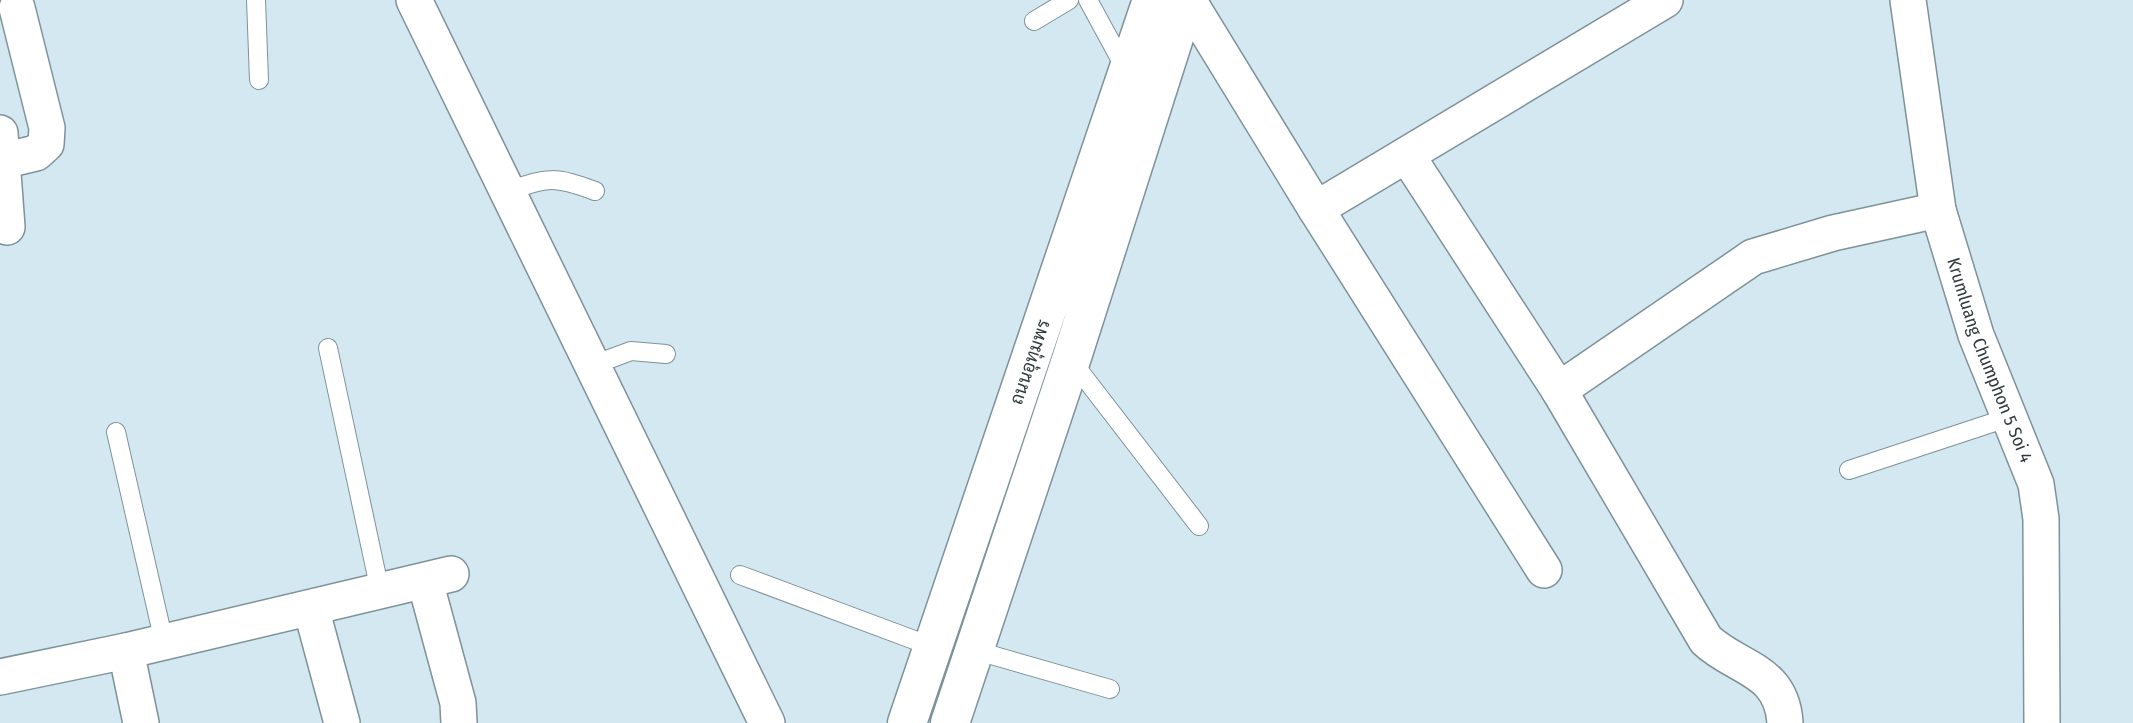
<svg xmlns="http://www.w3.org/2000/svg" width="2133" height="723" font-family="'Fira Sans Condensed',Sarabun,sans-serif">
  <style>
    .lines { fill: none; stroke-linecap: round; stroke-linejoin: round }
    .service-casing { stroke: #7e929a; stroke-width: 20 }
    .minor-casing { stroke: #7e929a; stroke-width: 38 }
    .tertiary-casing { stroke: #7e929a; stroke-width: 41 }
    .service { stroke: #fff; stroke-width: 18 }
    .minor { stroke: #fff; stroke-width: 35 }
    .tertiary { stroke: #fff; stroke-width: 38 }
    .labels { text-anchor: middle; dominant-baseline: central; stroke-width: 7; stroke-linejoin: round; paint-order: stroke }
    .street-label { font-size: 18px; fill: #313a3d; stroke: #fff }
  </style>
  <rect width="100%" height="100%" fill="#d3e8f1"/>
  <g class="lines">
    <defs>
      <path id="service" d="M 256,0 L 259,80
        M 1088,0 L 1125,68
        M 1034,21 L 1069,0
        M 508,191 C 549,177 554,176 595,191
        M 328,348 L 380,591
        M 1071,360 L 1199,526
        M 593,365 L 631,351 L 666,354
        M 116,432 L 164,642
        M 1849,470 L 2010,417
        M 740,575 L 933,647
        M 974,650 L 1110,689"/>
      <g id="minor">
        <path d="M 414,0 L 767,723"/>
        <path d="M 1188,0 L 1316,209 L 1544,570"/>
        <path id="s1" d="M 1908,0 L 1938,210 L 1976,335 L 2036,484 L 2041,519 L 2042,723"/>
        <path d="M 0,133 L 7,227"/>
        <path d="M 1408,157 L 1559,390 L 1706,640 C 1737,669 1782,669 1785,723"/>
        <path d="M 2,161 L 36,153 L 46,144 L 47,128 L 17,8"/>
        <path d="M 1316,209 L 1665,0"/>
        <path d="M 1559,390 L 1753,257 L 1833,233 L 1938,210"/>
        <path d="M 425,581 L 458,703 L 459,723"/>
        <path d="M 311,608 L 342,723"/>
        <path d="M 126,651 L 141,723"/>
        <path d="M 0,677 L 126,651 L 451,574"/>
      </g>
      <path id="tertiary" d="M 907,723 L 1152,0
        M 950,723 L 1071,360 L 1186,0"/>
    </defs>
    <use href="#service" class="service-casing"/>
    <use href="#minor" class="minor-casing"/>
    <use href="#tertiary" class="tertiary-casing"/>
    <use href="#service" class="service"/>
    <use href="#minor" class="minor"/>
    <use href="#tertiary" class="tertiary"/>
  </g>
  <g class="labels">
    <g class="street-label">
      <text stroke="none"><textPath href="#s1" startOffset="371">Krumluang Chumphon 5 Soi 4</textPath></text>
      <text transform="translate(1030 362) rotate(-71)">ถนนอุทุมพร</text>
    </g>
  </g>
</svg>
